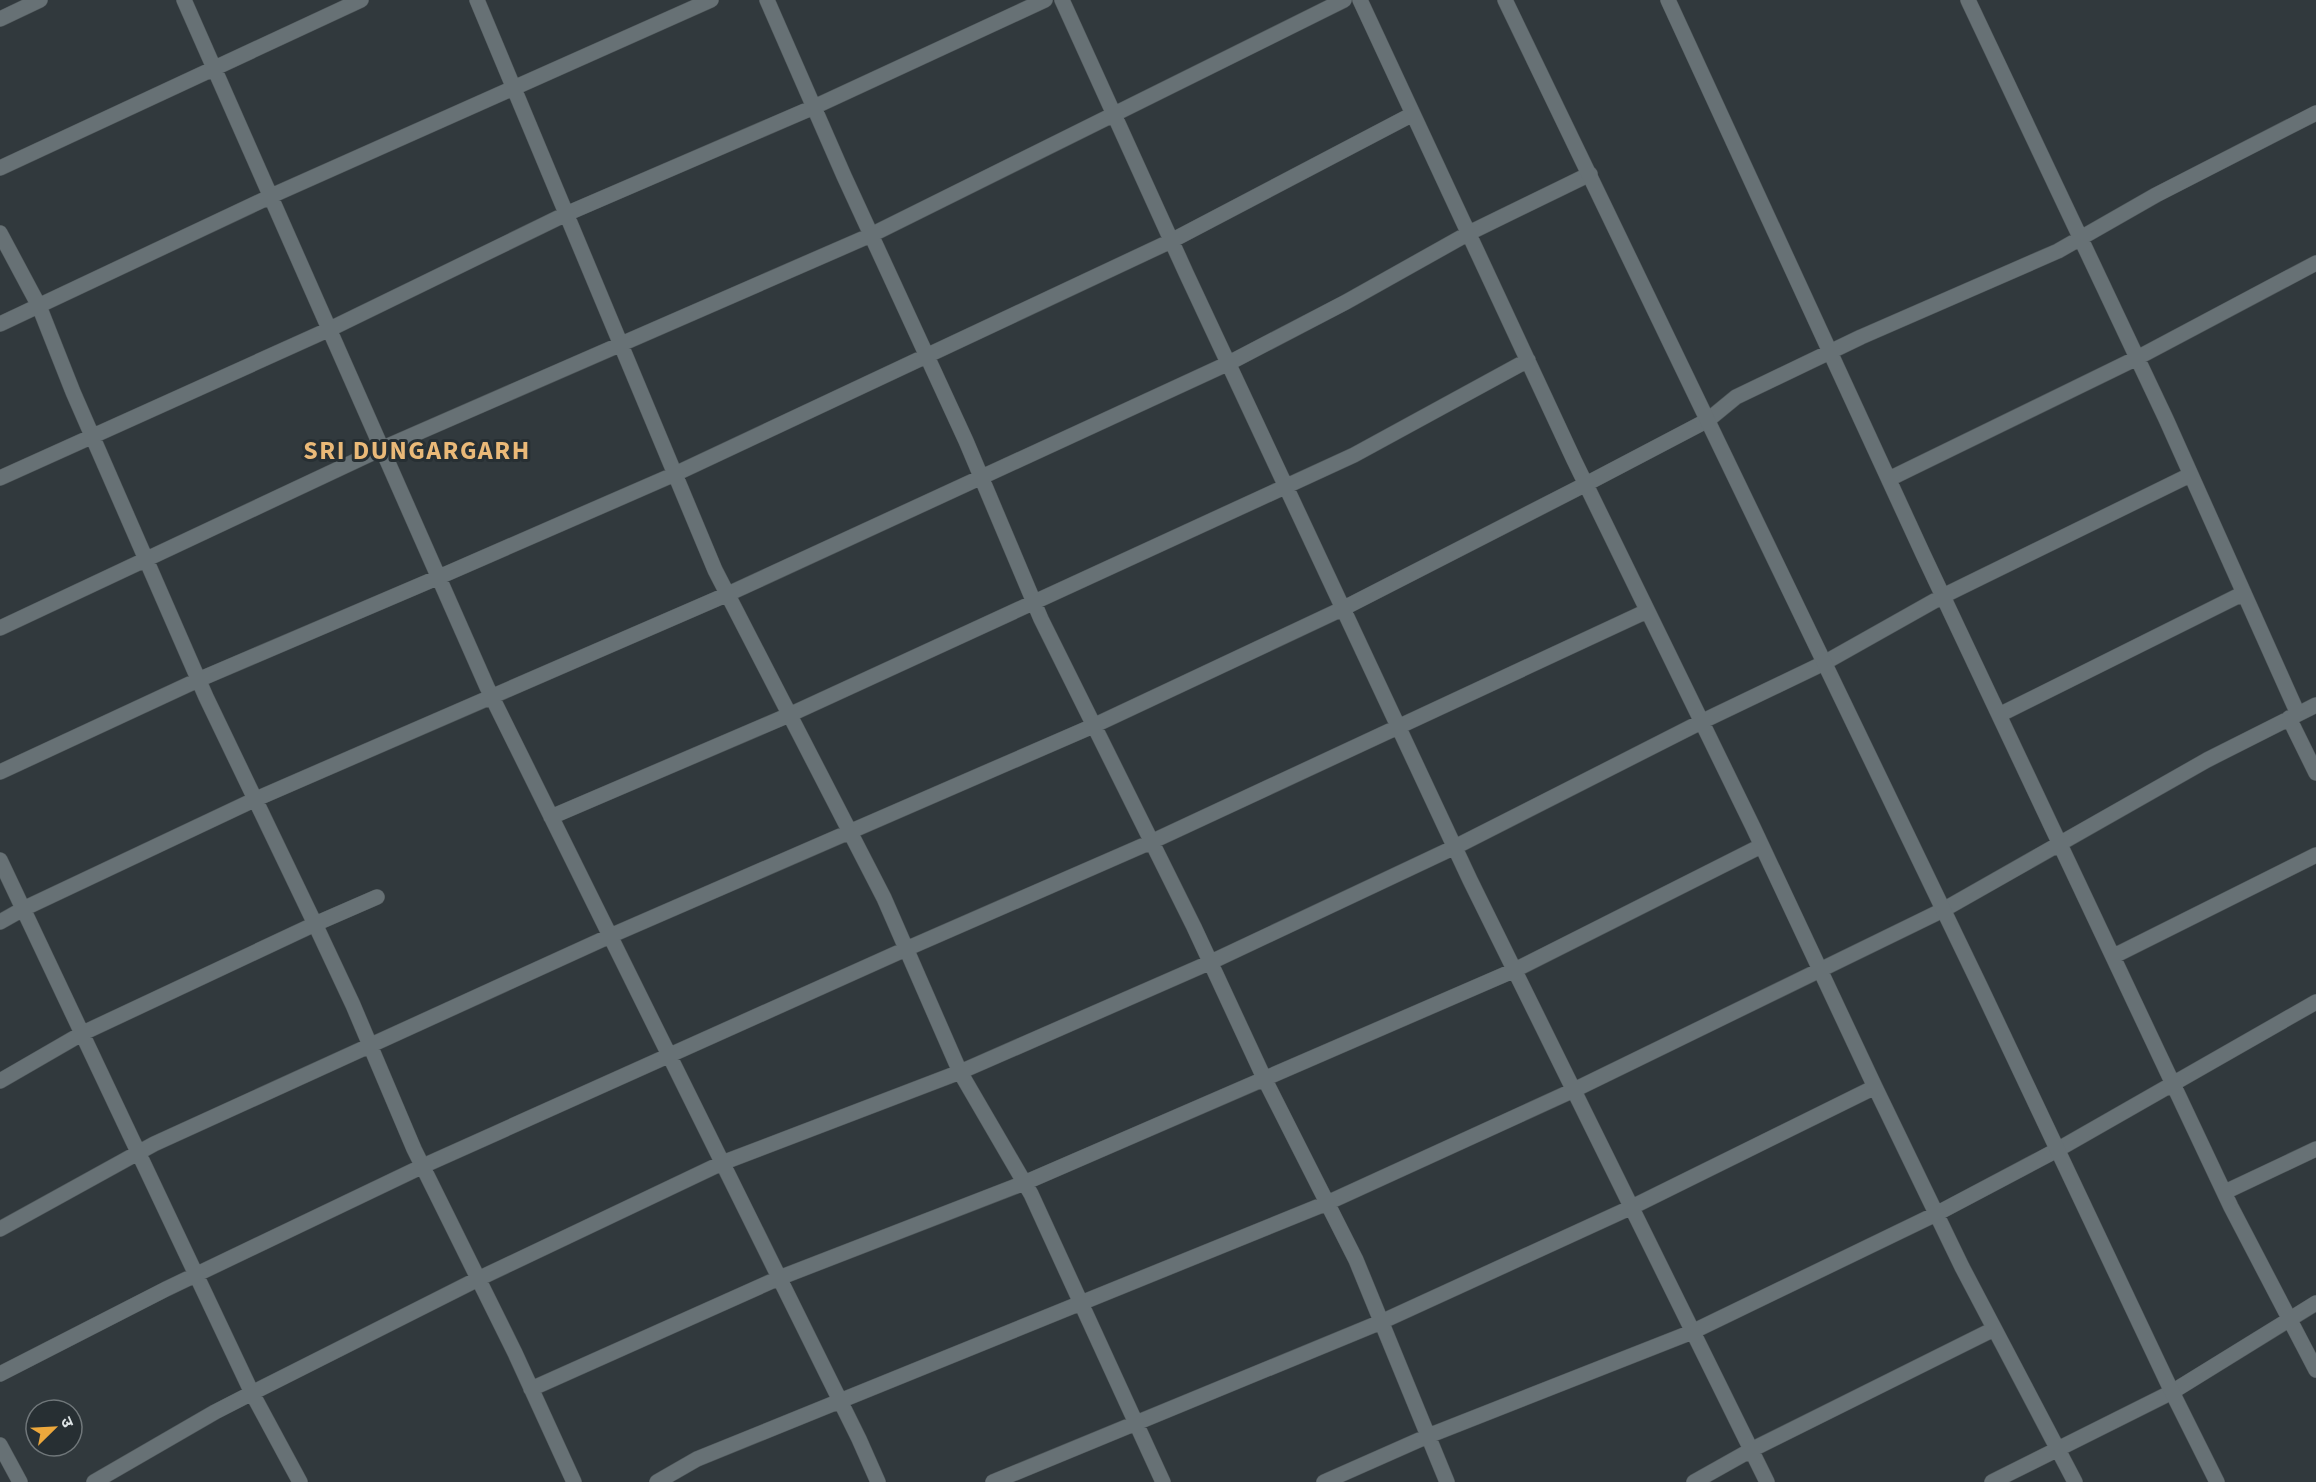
<svg xmlns="http://www.w3.org/2000/svg" width="2316" height="1482" font-family="'Source Sans 3','Noto Sans Devanagari',sans-serif">
  <style>
    .lines { fill: none; stroke-linecap: round; stroke-linejoin: round }
    .minor-casing { stroke: #4f575a; stroke-width: 16 }
    .tertiary-casing { stroke: #4f575a; stroke-width: 16 }
    .minor { stroke: #677175; stroke-width: 15 }
    .tertiary { stroke: #677175; stroke-width: 15 }
    .labels { text-anchor: middle; dominant-baseline: central; stroke-width: 6; stroke-linejoin: round; paint-order: stroke }
    .district-label { font-size: 26px; font-weight: bold; letter-spacing: 1.5px; fill: #eab978; stroke: #272f33 }
  </style>
  <rect width="100%" height="100%" fill="#31393d"/>
  <g class="lines">
    <defs>
      <path id="minor" d="M 184,0 L 487,687 L 859,1439 L 878,1482
        M 477,0 L 715,570 L 884,898 L 960,1072 L 1031,1194 L 1163,1482
        M 767,0 L 844,176 L 966,441 L 1041,619 L 1194,927 L 1265,1080 L 1356,1260 L 1447,1482
        M 1062,0 L 1186,273 L 1470,880 L 1767,1482
        M 1360,0 L 1574,460 L 1753,827 L 1875,1087 L 1962,1267 L 2075,1482
        M 1668,0 L 1923,554 L 2231,1207 L 2316,1370
        M 1968,0 L 2166,419 L 2298,714
        M 0,19 L 40,0
        M 0,168 L 361,0
        M 0,233 L 39,306 L 73,392 L 206,697 L 315,924 L 353,1005 L 414,1149 L 515,1353 L 574,1482
        M 0,324 L 280,192 L 711,0
        M 0,478 L 330,329 L 566,214 L 814,107 L 1045,0
        M 1889,479 L 2137,358 L 2316,263
        M 0,628 L 383,448 L 871,235 L 1344,0
        M 1999,715 L 2244,593
        M 2289,718 L 2316,773
        M 0,772 L 198,680 L 439,577 L 675,474 L 1171,241 L 1413,114
        M 551,817 L 789,715 L 1354,455 L 1528,360
        M 0,860 L 252,1393 L 300,1482
        M 0,922 L 23,909 L 256,799 L 728,594 L 1229,363 L 1346,302 L 1469,233 L 1590,174
        M 2114,956 L 2316,855
        M 0,1081 L 83,1033 L 315,924 L 377,897
        M 2225,1192 L 2316,1149
        M 0,1229 L 154,1144 L 610,936 L 1093,726 L 1344,608 L 1586,484 L 1708,420 L 1736,397 L 1861,337 L 2058,251 L 2156,195 L 2316,113
        M 0,1374 L 166,1289 L 423,1166 L 906,949 L 1151,842 L 1647,611
        M 531,1389 L 779,1278 L 1024,1183 L 1515,970 L 1761,846
        M 0,1445 L 20,1482
        M 94,1482 L 215,1412 L 252,1393 L 478,1279 L 722,1163 L 960,1072 L 1211,962 L 1455,847 L 1701,722 L 1824,663 L 1943,596 L 2190,475
        M 657,1482 L 697,1459 L 1327,1203 L 1574,1090 L 1943,910 L 2207,760 L 2316,705
        M 993,1482 L 1381,1322 L 1632,1207 L 1875,1087
        M 1324,1482 L 1428,1436 L 1692,1332 L 1936,1214 L 2057,1150 L 2316,1002
        M 1694,1482 L 1751,1450 L 1994,1329
        M 1992,1482 L 2172,1392 L 2316,1303"/>
      <path id="tertiary" d="M 1505,0 L 1981,988 L 2172,1392 L 2217,1482"/>
    </defs>
    <use href="#minor" class="minor-casing"/>
    <use href="#tertiary" class="tertiary-casing"/>
    <use href="#minor" class="minor"/>
    <use href="#tertiary" class="tertiary"/>
  </g>
  <g class="labels">
    <g class="district-label">
      <text x="417" y="450">SRI DUNGARGARH</text>
    </g>
  </g>
  <g transform="translate(54 1428) rotate(66)"><circle r="28" fill="#272f33" stroke="#70777a" stroke-width="1.5"/>
  <path d="M0-4.5L10 22L0 15L-10 22Z" fill="#eda83c"/>
  <text y="-9" font-size="16" font-weight="bold" text-anchor="middle" fill="#dde3e5">उ</text>
  </g>
</svg>
